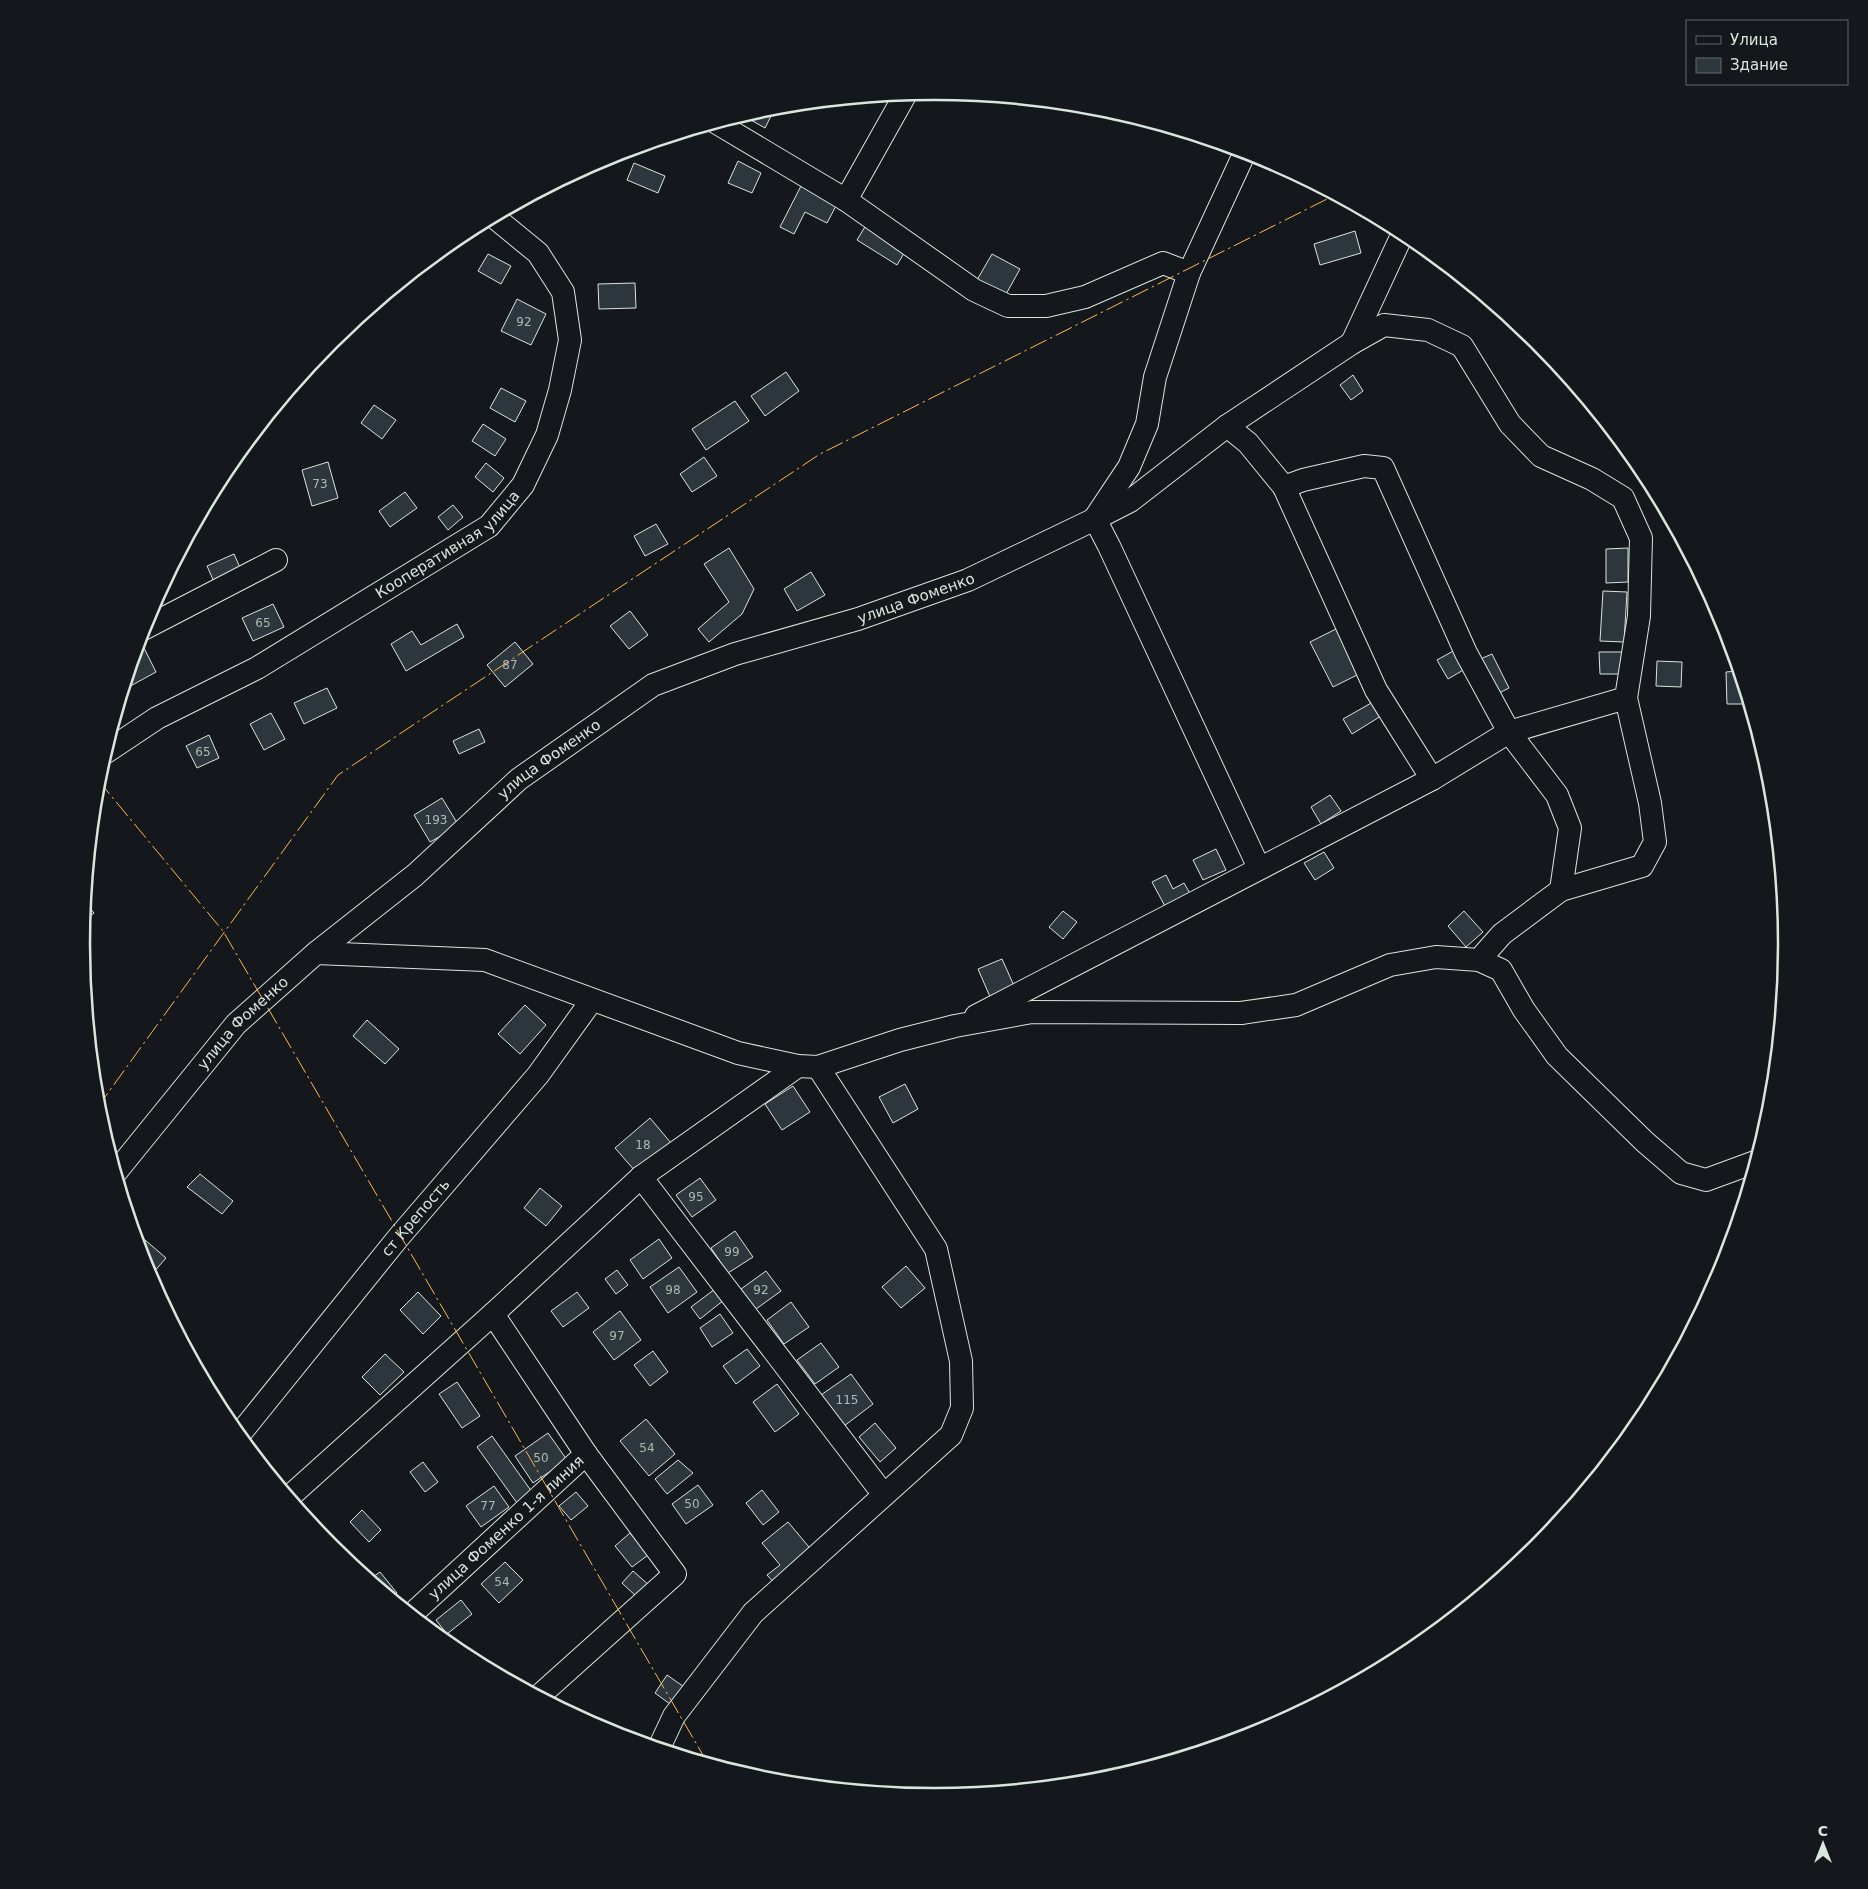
<svg xmlns="http://www.w3.org/2000/svg" width="1868" height="1889" font-family="'DejaVu Sans',sans-serif">
  <style>
    .building { fill: #2c363c; stroke: #d8e6dc }
    .lines { fill: none; stroke-linecap: round; stroke-linejoin: round }
    .minor-casing { stroke: #d8e6dc; stroke-width: 24 }
    .minor { stroke: #14181c; stroke-width: 22 }
    .power { stroke: #ffb74d; stroke-width: 1; stroke-dasharray: 18 4 2.5 4; stroke-linecap: butt }
    .labels { text-anchor: middle; dominant-baseline: central; stroke-width: 4; stroke-linejoin: round; paint-order: stroke }
    .number-label { font-size: 12px; fill: #adbab4 }
    .street-label { font-size: 15px; fill: #d8e6dc; stroke: #14181c }
    .rim { fill: none; stroke: #d8e6dc; stroke-width: 2.5 }
  </style>
  <rect width="100%" height="100%" fill="#14181c"/>
  <path class="building" d="M 763,109 L 772,114 L 765,128 L 749,119 L 752,113 Z
    M 738,161 L 761,173 L 752,193 L 728,183 Z
    M 634,163 L 665,176 L 658,193 L 627,180 Z
    M 802,184 L 838,202 L 827,223 L 805,212 L 794,234 L 780,227 Z
    M 866,225 L 906,250 L 897,265 L 857,240 Z
    M 1355,231 L 1361,253 L 1320,265 L 1314,244 Z
    M 488,254 L 511,266 L 501,284 L 478,271 Z
    M 992,254 L 1020,269 L 1005,296 L 977,280 Z
    M 635,283 L 636,308 L 599,309 L 598,284 Z
    M 517,299 L 546,314 L 531,345 L 501,331 Z
    M 786,372 L 799,391 L 765,416 L 751,396 Z
    M 1353,375 L 1363,391 L 1351,400 L 1340,385 Z
    M 501,388 L 526,401 L 515,422 L 490,408 Z
    M 735,401 L 749,421 L 706,450 L 692,429 Z
    M 374,405 L 396,420 L 382,439 L 361,423 Z
    M 483,424 L 506,439 L 495,456 L 472,441 Z
    M 704,457 L 717,476 L 692,492 L 680,474 Z
    M 328,462 L 338,498 L 312,506 L 302,470 Z
    M 486,463 L 504,478 L 493,492 L 475,477 Z
    M 405,492 L 417,508 L 390,527 L 379,511 Z
    M 453,505 L 463,517 L 448,530 L 438,517 Z
    M 656,524 L 668,544 L 645,556 L 634,536 Z
    M 729,548 L 754,589 L 742,614 L 709,642 L 698,629 L 729,602 L 704,564 Z
    M 1628,548 L 1628,582 L 1606,583 L 1606,549 Z
    M 234,554 L 242,572 L 215,584 L 207,566 Z
    M 811,572 L 825,595 L 797,611 L 784,589 Z
    M 1603,591 L 1627,592 L 1624,642 L 1600,641 Z
    M 273,604 L 284,627 L 253,641 L 242,618 Z
    M 1717,610 L 1722,618 L 1726,632 L 1719,632 Z
    M 630,611 L 648,635 L 629,649 L 610,626 Z
    M 457,624 L 464,637 L 406,671 L 391,644 L 412,631 L 421,645 Z
    M 1338,628 L 1361,673 L 1333,687 L 1310,642 Z
    M 515,642 L 533,664 L 505,687 L 487,665 Z
    M 143,646 L 156,672 L 125,689 L 137,649 Z
    M 1455,650 L 1465,669 L 1448,679 L 1437,660 Z
    M 1599,652 L 1624,652 L 1624,674 L 1600,674 Z
    M 1492,654 L 1509,688 L 1495,695 L 1478,660 Z
    M 1657,661 L 1682,662 L 1681,687 L 1656,686 Z
    M 1738,671 L 1748,704 L 1727,704 L 1726,672 Z
    M 327,688 L 337,708 L 304,724 L 294,703 Z
    M 1373,702 L 1381,716 L 1352,734 L 1343,719 Z
    M 271,713 L 285,739 L 264,750 L 250,724 Z
    M 479,729 L 485,742 L 459,754 L 453,741 Z
    M 209,735 L 219,758 L 197,768 L 186,746 Z
    M 1330,795 L 1341,811 L 1321,824 L 1311,807 Z
    M 442,798 L 459,826 L 430,842 L 414,815 Z
    M 1216,849 L 1226,870 L 1203,880 L 1193,860 Z
    M 1324,852 L 1334,868 L 1315,880 L 1304,863 Z
    M 1166,875 L 1173,889 L 1184,883 L 1192,897 L 1167,910 L 1152,882 Z
    M 85,902 L 94,913 L 84,921 Z
    M 1063,911 L 1077,922 L 1063,939 L 1049,927 Z
    M 1464,911 L 1483,932 L 1466,947 L 1448,926 Z
    M 1002,959 L 1015,988 L 991,999 L 978,969 Z
    M 525,1005 L 546,1025 L 520,1054 L 498,1034 Z
    M 367,1020 L 399,1049 L 385,1064 L 353,1036 Z
    M 905,1084 L 918,1109 L 893,1123 L 879,1097 Z
    M 793,1086 L 810,1112 L 782,1130 L 765,1104 Z
    M 650,1118 L 671,1143 L 636,1172 L 615,1148 Z
    M 200,1174 L 233,1201 L 222,1214 L 187,1187 Z
    M 700,1178 L 716,1200 L 692,1217 L 676,1195 Z
    M 540,1188 L 562,1206 L 546,1226 L 524,1208 Z
    M 735,1231 L 753,1257 L 728,1273 L 711,1248 Z
    M 137,1233 L 166,1258 L 152,1274 L 146,1269 L 135,1235 Z
    M 659,1239 L 672,1258 L 643,1279 L 630,1260 Z
    M 906,1266 L 925,1288 L 901,1308 L 882,1287 Z
    M 679,1267 L 697,1292 L 668,1313 L 650,1287 Z
    M 617,1270 L 628,1285 L 616,1294 L 605,1279 Z
    M 766,1271 L 781,1291 L 756,1309 L 741,1289 Z
    M 715,1289 L 724,1300 L 700,1319 L 691,1307 Z
    M 418,1292 L 441,1316 L 423,1334 L 400,1310 Z
    M 577,1292 L 589,1308 L 563,1327 L 551,1311 Z
    M 791,1302 L 809,1327 L 784,1344 L 767,1320 Z
    M 620,1311 L 641,1340 L 614,1360 L 593,1332 Z
    M 720,1314 L 733,1333 L 712,1347 L 700,1328 Z
    M 821,1343 L 839,1367 L 815,1384 L 797,1360 Z
    M 747,1349 L 760,1366 L 736,1384 L 723,1366 Z
    M 653,1351 L 668,1372 L 650,1386 L 634,1365 Z
    M 385,1354 L 404,1372 L 380,1395 L 362,1377 Z
    M 851,1374 L 873,1404 L 844,1426 L 821,1395 Z
    M 457,1382 L 480,1416 L 462,1428 L 439,1394 Z
    M 777,1384 L 799,1414 L 775,1432 L 753,1402 Z
    M 646,1419 L 675,1454 L 649,1476 L 620,1441 Z
    M 875,1423 L 896,1448 L 880,1462 L 859,1437 Z
    M 548,1433 L 567,1460 L 533,1483 L 515,1456 Z
    M 492,1436 L 532,1492 L 517,1503 L 477,1447 Z
    M 258,1452 L 268,1462 L 264,1466 L 255,1455 Z
    M 678,1460 L 693,1473 L 667,1494 L 655,1479 Z
    M 423,1462 L 438,1482 L 425,1492 L 410,1472 Z
    M 698,1485 L 713,1505 L 686,1524 L 672,1504 Z
    M 494,1486 L 509,1507 L 481,1527 L 466,1506 Z
    M 762,1490 L 779,1512 L 763,1525 L 746,1503 Z
    M 576,1492 L 588,1506 L 571,1520 L 559,1506 Z
    M 362,1510 L 381,1530 L 369,1542 L 350,1522 Z
    M 788,1522 L 814,1553 L 776,1585 L 767,1575 L 780,1565 L 762,1543 Z
    M 630,1533 L 648,1555 L 632,1567 L 615,1546 Z
    M 505,1562 L 523,1580 L 499,1603 L 481,1584 Z
    M 633,1571 L 650,1586 L 639,1599 L 622,1583 Z
    M 380,1572 L 397,1593 L 391,1597 L 370,1579 Z
    M 461,1600 L 472,1614 L 447,1634 L 436,1620 Z
    M 667,1675 L 687,1689 L 674,1707 L 655,1693 Z"/>
  <g class="lines">
    <defs>
      <g id="minor">
        <path d="M 717,123 L 846,200 L 974,290 L 1008,306 L 1046,306 L 1085,297 L 1163,263 L 1189,273"/>
        <path d="M 846,200 L 905,95"/>
        <path d="M 1352,343 L 1403,233"/>
        <path d="M 1227,426 L 1248,443 L 1284,487 L 1376,690 L 1432,779"/>
        <path d="M 1284,487 L 1303,480 L 1364,466 L 1383,468 L 1466,653 L 1509,732 L 1557,795 L 1570,828 L 1561,890"/>
        <path d="M 1095,518 L 1129,467 L 1147,424 L 1155,377 L 1189,273 L 1245,152"/>
        <path d="M 1095,519 L 1109,546 L 1259,868"/>
        <path d="M 143,629 L 276,560"/>
        <path id="s1" d="M 106,752 L 157,718 L 257,668 L 489,526 L 523,485 L 547,435 L 560,390 L 570,340 L 563,292 L 538,253 L 494,217"/>
        <path d="M 316,953 L 485,960 L 738,1053 L 798,1066 L 818,1067 L 936,1249 L 961,1361 L 962,1408 L 951,1435 L 753,1613 L 674,1716 L 659,1748"/>
        <path d="M 1479,960 L 1501,970 L 1524,1010 L 1557,1056 L 1645,1142 L 1681,1173 L 1706,1180 L 1755,1162"/>
        <path d="M 976,1016 L 1432,779 L 1509,732 L 1626,698"/>
        <path id="s2" d="M 116,1172 L 236,1024 L 316,953 L 415,875 L 519,779 L 653,685 L 735,654 L 858,619 L 968,580 L 1095,519 L 1130,501 L 1227,426 L 1352,343 L 1384,325 L 1428,330 L 1462,346 L 1510,424 L 1541,456 L 1592,479 L 1623,498 L 1641,538 L 1639,616 L 1626,698 L 1650,803 L 1655,842 L 1642,866 L 1561,890 L 1502,934 L 1479,960 L 1436,957 L 1390,965 L 1296,1005 L 1241,1013 L 1032,1012 L 955,1026 L 900,1040 L 818,1067"/>
        <path d="M 641,1177 L 884,1495"/>
        <path id="s3" d="M 239,1435 L 398,1238 L 538,1075 L 592,1000"/>
        <path d="M 289,1497 L 493,1314 L 641,1177 L 798,1066"/>
        <path id="s4" d="M 412,1614 L 586,1454 L 493,1314"/>
        <path d="M 539,1696 L 675,1574 L 586,1454"/>
      </g>
    </defs>
    <use href="#minor" class="minor-casing"/>
    <use href="#minor" class="minor"/>
    <path class="power" d="M 98,780 L 223,931 L 707,1762
      M 97,1108 L 338,775 L 820,454 L 1333,196"/>
  </g>
  <g class="labels">
    <g class="number-label">
      <text x="524" y="322">92</text>
      <text x="320" y="484">73</text>
      <text x="263" y="623">65</text>
      <text x="510" y="665">87</text>
      <text x="203" y="752">65</text>
      <text x="436" y="820">193</text>
      <text x="643" y="1145">18</text>
      <text x="696" y="1197">95</text>
      <text x="732" y="1252">99</text>
      <text x="673" y="1290">98</text>
      <text x="761" y="1290">92</text>
      <text x="617" y="1336">97</text>
      <text x="847" y="1400">115</text>
      <text x="647" y="1448">54</text>
      <text x="541" y="1458">50</text>
      <text x="692" y="1504">50</text>
      <text x="488" y="1506">77</text>
      <text x="502" y="1582">54</text>
    </g>
    <g class="street-label">
      <text stroke="none"><textPath href="#s1" startOffset="401">Кооперативная улица</textPath></text>
      <text stroke="none"><textPath href="#s2" startOffset="1006">улица Фоменко</textPath></text>
      <text stroke="none"><textPath href="#s2" startOffset="601">улица Фоменко</textPath></text>
      <text stroke="none"><textPath href="#s2" startOffset="196">улица Фоменко</textPath></text>
      <text stroke="none"><textPath href="#s3" startOffset="280">ст Крепость</textPath></text>
      <text stroke="none"><textPath href="#s4" startOffset="128">улица Фоменко 1-я линия</textPath></text>
    </g>
  </g>
  <path d="M0 0H1868V1889H0ZM90 944a844 844 0 1 1 1688 0a844 844 0 1 1-1688 0Z" fill="#14181c" fill-rule="evenodd"/>
  <path class="rim" d="M90 944a844 844 0 1 1 1688 0a844 844 0 1 1-1688 0Z"/>
  <rect x="1686" y="20" width="162" height="65" fill="#14181c" stroke="#626a69"/>
  <rect x="1696" y="36" width="25" height="8" fill="#14181c" stroke="#626a69"/>
  <text x="1730" y="45" font-size="15" fill="#d8e6dc">Улица</text>
  <rect x="1696" y="58" width="25" height="15" fill="#2c363c" stroke="#626a69"/>
  <text x="1730" y="70" font-size="15" fill="#d8e6dc">Здание</text>
  <g transform="translate(1823 1844)" stroke="#14181c" stroke-width="4" paint-order="stroke">
  <path d="M0-4L9 19L0 12L-9 19Z" fill="#d8e6dc"/>
  <text y="-8" font-size="14" font-weight="bold" text-anchor="middle" fill="#d8e6dc">С</text>
  </g>
</svg>
